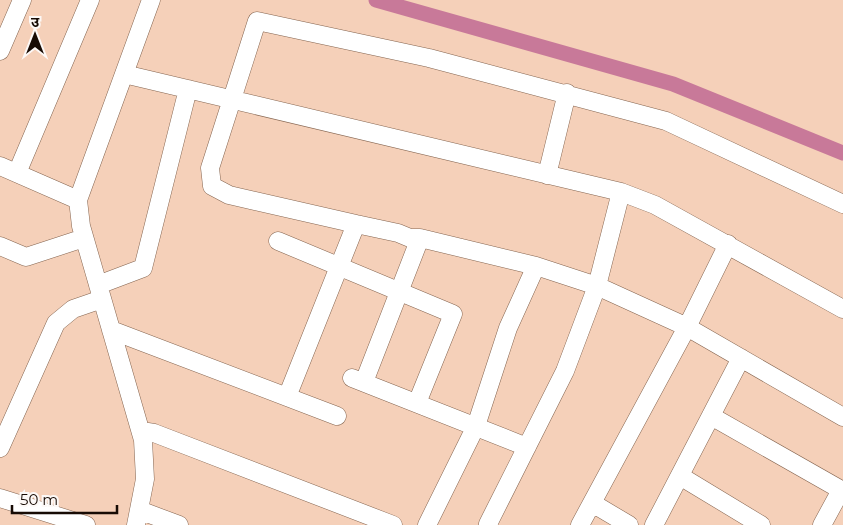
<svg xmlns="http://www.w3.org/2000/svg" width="843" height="525" font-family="Montserrat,'Noto Sans Devanagari',sans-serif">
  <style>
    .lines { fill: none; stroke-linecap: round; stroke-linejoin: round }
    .canal { stroke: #c87999; stroke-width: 15 }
    .minor-casing { stroke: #856550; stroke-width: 19 }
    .minor { stroke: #fff; stroke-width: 18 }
  </style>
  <rect width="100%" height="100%" fill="#f5d0b9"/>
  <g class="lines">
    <path class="canal" d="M 376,0 L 673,84 L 843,153"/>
    <defs>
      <path id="minor" d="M 0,51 L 22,0
        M 124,74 L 621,192 L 655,205 L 843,309
        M 0,166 L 78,200
        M 17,173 L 90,0
        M 547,175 L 567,93
        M 356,224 L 229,195 L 212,186 L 210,168 L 257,21 L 429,58 L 666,121 L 843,204
        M 278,241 L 453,314 L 417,403
        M 0,246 L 26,257 L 84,238
        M 98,285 L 143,268 L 188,89
        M 111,330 L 337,416
        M 352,378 L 527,447
        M 364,382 L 420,238
        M 287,397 L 356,224 L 398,233 L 410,238 L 420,238 L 536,266 L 597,286 L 687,327 L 843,417
        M 711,416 L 843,491
        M 141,431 L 154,433 L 393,525
        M 0,448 L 56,323 L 73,309 L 102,299
        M 680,476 L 761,525
        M 0,498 L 86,525
        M 592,503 L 629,525
        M 139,510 L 179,525
        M 136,525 L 145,479 L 143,440 L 81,226 L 78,200 L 151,0
        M 427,525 L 476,426 L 508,328 L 536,266
        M 489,525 L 488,524 L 565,371 L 597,286 L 621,192
        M 580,525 L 687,327 L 728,244
        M 654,525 L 741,358
        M 822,525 L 841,490"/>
    </defs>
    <use href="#minor" class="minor-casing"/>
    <use href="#minor" class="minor"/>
  </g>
  <g transform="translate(35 35)" stroke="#fcf8f6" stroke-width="4" paint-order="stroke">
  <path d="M0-4L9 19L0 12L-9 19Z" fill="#170b04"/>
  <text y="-8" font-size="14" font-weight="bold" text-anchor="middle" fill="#170b04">उ</text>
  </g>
  <path d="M12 505v8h105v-8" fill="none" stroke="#170b04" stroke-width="2.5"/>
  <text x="20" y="505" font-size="15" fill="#170b04" stroke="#fcf8f6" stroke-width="4" paint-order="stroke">50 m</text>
</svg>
